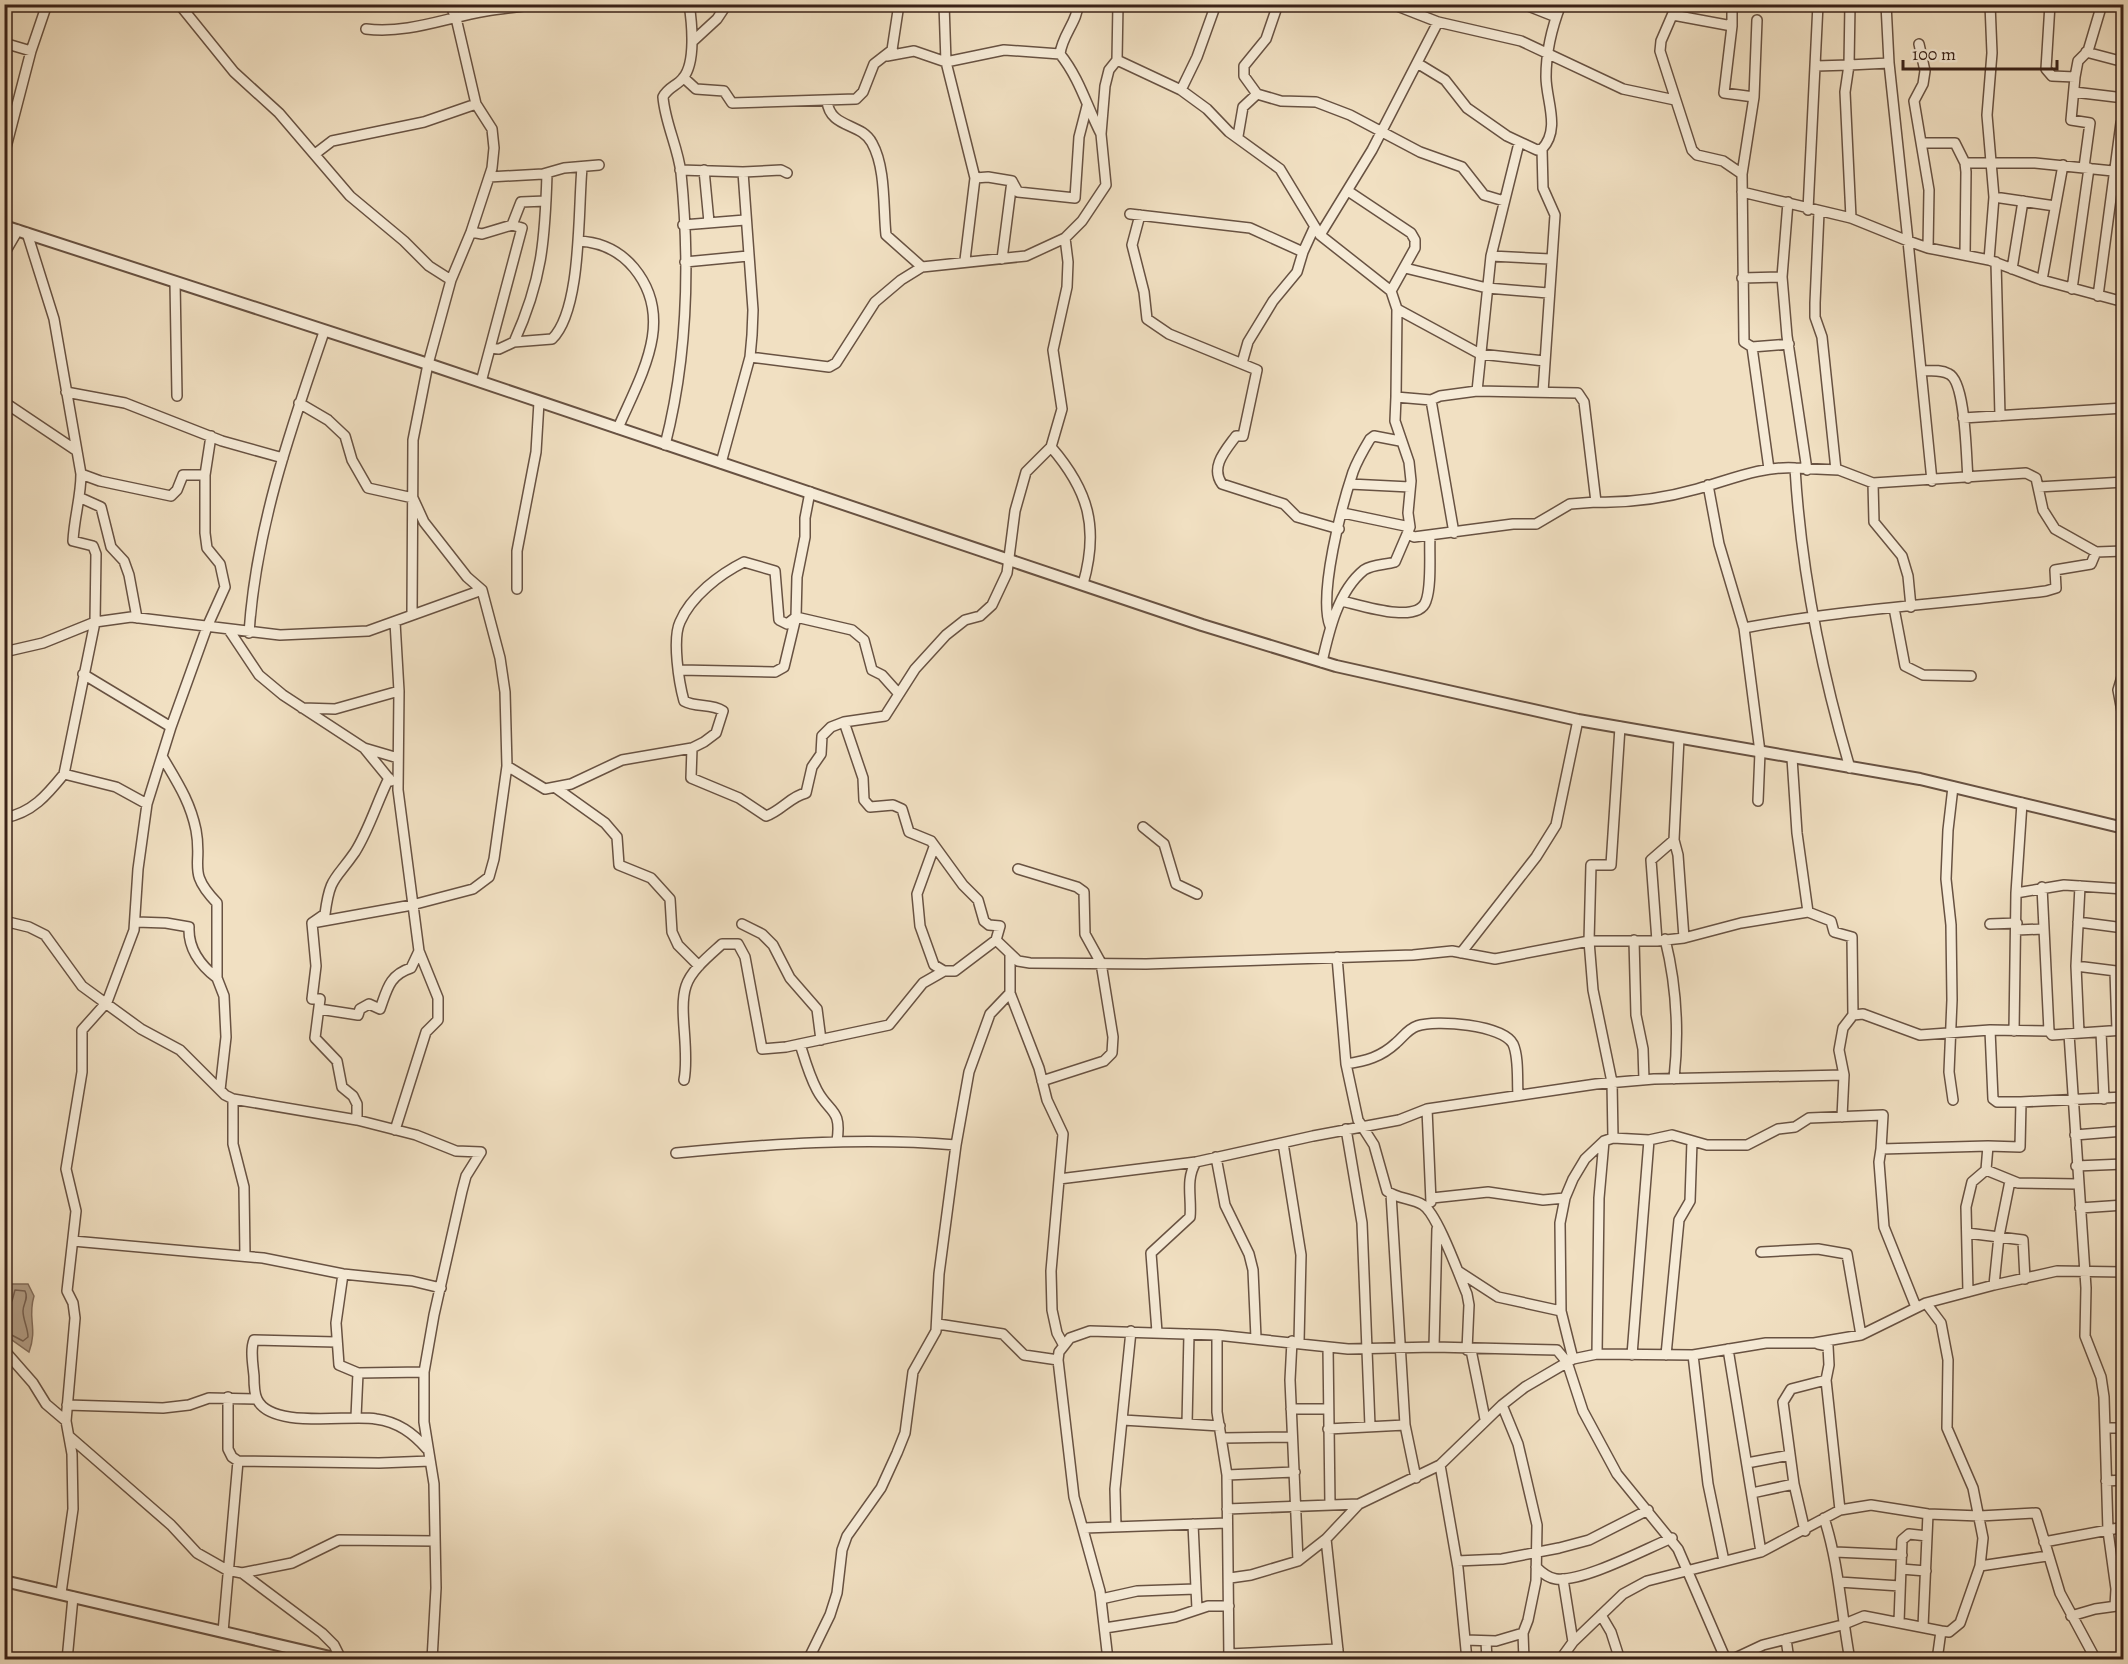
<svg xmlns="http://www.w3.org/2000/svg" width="2128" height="1664" font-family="Alegreya,serif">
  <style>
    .water { fill: #b39f88; stroke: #836d5b; stroke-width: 1.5 }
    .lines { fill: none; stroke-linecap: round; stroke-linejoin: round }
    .shore { stroke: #766050; stroke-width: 1.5 }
    .minor-casing { stroke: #685242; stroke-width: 12 }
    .tertiary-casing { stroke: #685242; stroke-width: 14 }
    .minor { stroke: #f6ebd7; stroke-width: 9 }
    .tertiary { stroke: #f6ebd7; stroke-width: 10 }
  </style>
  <rect width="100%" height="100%" fill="#f1e0c2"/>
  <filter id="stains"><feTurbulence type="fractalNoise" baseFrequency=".00333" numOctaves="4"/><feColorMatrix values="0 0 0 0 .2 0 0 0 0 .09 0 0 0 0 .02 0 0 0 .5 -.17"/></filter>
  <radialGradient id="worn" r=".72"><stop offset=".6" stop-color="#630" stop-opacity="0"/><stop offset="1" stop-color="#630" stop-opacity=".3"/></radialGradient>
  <path class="water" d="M 5,1280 L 9,1284 L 28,1284 L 34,1296 C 27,1319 38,1327 29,1352 L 5,1335 L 5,1300 L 10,1294 L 5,1294 Z"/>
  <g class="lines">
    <path class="shore" d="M 4,1303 L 12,1301 L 15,1290 L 25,1291 C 29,1299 23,1303 23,1311 C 23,1320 28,1328 28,1337 L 23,1341 L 4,1331"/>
    <defs>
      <path id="minor" d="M 179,4 L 234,72 L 279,113 L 350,196 L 404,241 L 429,266 L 451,280
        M 944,4 L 946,62 L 975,178
        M 1078,4 C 1078,21 1062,35 1060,54 C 1080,79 1087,107 1101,134
        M 1278,4 L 1266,39 L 1244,66 L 1244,76 L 1257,94 L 1281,101 L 1316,102 L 1350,115 L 1420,152 L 1462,167 L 1484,195 L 1504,201
        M 1392,4 L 1438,22 L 1521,41 L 1623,89 L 1675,100
        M 1523,4 L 1556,17
        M 1677,4 L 1661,41 L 1660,51 L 1692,150 L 1697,155 L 1723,161 L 1742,174
        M 1886,4 L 1889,63 L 1908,241 L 1928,248 L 1989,260 L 2042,280 L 2124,302
        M 2050,4 L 2046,69 L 2052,76 L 2075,77 L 2071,120 L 2090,123 L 2084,167
        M 2116,4 L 2124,6
        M 1673,15 L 1732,26 L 1732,10
        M 1757,20 L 1754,97 L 1742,174 L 1744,342 L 1752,347 L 1789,344
        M 1732,26 L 1724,93 L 1754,97
        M 366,29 C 408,34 445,18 486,11 C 502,8 520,7 537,4
        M 692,42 L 717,19 L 727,4
        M 4,43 L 31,51
        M 1919,44 L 1925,71 L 1923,84 L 1914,101 L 1929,190 L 1928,248
        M 2086,52 L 2124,62
        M 887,56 L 914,51 L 946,62 L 1004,50 L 1060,54
        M 1117,60 L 1181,90 L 1207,109 L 1229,132 L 1280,169 L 1320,235 L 1391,291 L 1397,309 L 1396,397
        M 1417,63 L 1445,80 L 1467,108 L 1507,136 L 1537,150 L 1542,149
        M 1816,66 L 1849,65 L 1850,4
        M 2075,77 L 2078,61 L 2088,51 L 2102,4
        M 684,78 L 696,89 L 724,91 L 732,103 L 856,99 L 863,92 L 874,64 L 892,50 L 899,4
        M 1181,90 L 1197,57 L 1216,4
        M 2074,92 L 2124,98
        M 827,101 C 830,129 861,122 872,143 C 886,168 883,207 886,235 L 922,267
        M 1238,136 L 1243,107 L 1257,94
        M 1923,143 L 1955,143 L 1965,163 L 1966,172 L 1965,254
        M 315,154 L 332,141 L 424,122 L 476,104
        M 4,155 L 31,51 L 47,4
        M 1965,163 L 2035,163 L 2113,171
        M 680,170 L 743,172 L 753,310 L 752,335 L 750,357 L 721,463
        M 704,170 L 709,222
        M 743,172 L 781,170 L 787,173
        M 489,177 L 543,174 L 564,168 L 599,165
        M 1012,181 L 1018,192 L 1075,198 L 1079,137 L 1087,106
        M 1348,191 L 1411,233 L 1415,240 L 1415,248 L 1391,291
        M 1742,192 L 1851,218 L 1908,241 L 1932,481
        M 1994,197 L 2055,206
        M 1788,202 L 1782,277 L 1787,336 L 1807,470
        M 1808,210 L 1818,4
        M 1819,212 L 1815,303 L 1815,317 L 1822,337 L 1836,470
        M 1130,214 L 1250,228 L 1303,252 L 1314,228
        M 1140,215 L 1132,245 L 1144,292 L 1147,319 L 1169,334 L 1257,370 L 1243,436 L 1236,436 C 1225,451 1210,467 1222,484 L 1284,504 L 1297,517 L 1339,529
        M 1851,218 L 1845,92 L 1849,65 L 1889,63
        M 683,225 L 745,220
        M 471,232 L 482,234 L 512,225 L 521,202 L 546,201
        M 1320,235 L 1372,150 L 1438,22
        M 578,241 C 601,242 619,250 634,268 C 676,319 641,375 618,428
        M 4,254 L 18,230
        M 1491,256 L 1550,259
        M 1002,259 L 1012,181
        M 965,260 L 975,178 L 988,177 L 1012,181
        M 1989,260 L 1994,197 L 1987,115 L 1992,53 L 1990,4
        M 685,262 L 748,256
        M 1996,262 L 2000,416
        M 1405,268 L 1487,288 L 1548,293
        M 2012,269 L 2023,201
        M 1742,278 L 1782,277
        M 2042,280 L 2063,165
        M 175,282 L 177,396
        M 2072,289 L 2089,168
        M 2098,296 L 2121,123
        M 1397,309 L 1480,354 L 1544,361
        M 514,342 L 552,339 C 582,310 578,209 582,168
        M 1752,347 L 1769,469
        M 490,348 L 499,349 L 514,342 C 542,280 545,241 547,174
        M 750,357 L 829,367 L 836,363 L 875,302 L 901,280 L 922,267 L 1026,256 L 1065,238 L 1082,221 L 1106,185 L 1101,134 L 1105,86 L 1109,70 L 1117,60 L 1118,4
        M 1242,363 L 1248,342 L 1273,301 L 1297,272 L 1303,252
        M 1921,371 C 1930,371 1940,369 1949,374 C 1966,382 1966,458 1968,478
        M 481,382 L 522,228 L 512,225
        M 1477,391 L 1491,256 L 1519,143
        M 66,392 L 125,403 L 222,441 L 283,458
        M 1543,392 L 1555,215 L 1543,188 L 1542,149 C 1561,129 1546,100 1546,77 C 1546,53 1552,27 1561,4
        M 1431,400 L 1454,533
        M 4,402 L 77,451
        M 299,403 L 328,420 L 345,436 L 352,460 L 368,488 L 413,498 L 424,522 L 467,577 L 482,590 L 500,658 L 505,692 L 507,766 L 494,859 L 489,877 L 473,889 L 412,905 L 312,923
        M 1963,418 L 2124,408
        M 665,445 C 688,356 690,264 681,173 C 678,147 665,123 663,97 C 668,87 677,86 683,78 C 696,63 692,23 689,4
        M 1051,447 C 1089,491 1099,528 1083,584
        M 81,474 L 100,481 L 171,496 L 177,490 L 183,475 L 205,475
        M 1873,483 L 1874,522 L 1902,556 L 1908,576 L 1911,607
        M 1350,484 L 1410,487
        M 1708,485 L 1719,544 L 1744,628 C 1844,609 1946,604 2046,591 L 2056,588 L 2055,570 L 2091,564 L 2096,552
        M 2038,487 L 2124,482
        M 81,498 L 101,507 L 111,547 L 124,561 L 129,575 L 137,618
        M 1343,513 L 1410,527
        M 1408,534 L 1414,537 L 1513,524 L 1536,524 L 1570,504 L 1596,502
        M 517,589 L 517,551 L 536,452 L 539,402
        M 1342,601 C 1360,605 1418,625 1426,601 C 1432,585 1429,553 1430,535
        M 1894,608 L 1905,666 L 1923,675 L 1971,676
        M 412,613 L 413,440 L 428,364 L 451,280 L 471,232 L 492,168 L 494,148 L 492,129 L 476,104 L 456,18 L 450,4
        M 1330,626 C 1318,595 1342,505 1353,472 C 1357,461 1364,449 1370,439 L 1374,436 L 1400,441
        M 1744,628 L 1760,752 L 1758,801
        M 229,630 L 259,675 L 283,695 L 364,748 L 398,758
        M 249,633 C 256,528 290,431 324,332
        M 4,652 L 43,643 L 95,622 L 131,617 L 280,635 L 368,631 L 482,590
        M 1322,662 C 1329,631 1338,591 1364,570 C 1373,564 1385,565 1395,562 L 1410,527 L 1408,513 L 1411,481 L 1409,462 L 1395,421 L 1396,397 L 1431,400 L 1440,396 L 1477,391 L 1578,393 L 1584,402 L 1596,502 C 1629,503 1665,498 1697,489 C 1730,480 1760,466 1795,468
        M 680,670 L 775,672 L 784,667 L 796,617 L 797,577 L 805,537 L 805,518 L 810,492
        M 2124,670 L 2118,690 L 2124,722
        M 83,674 L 171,727
        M 302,708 L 335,709 L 399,691
        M 844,722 L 863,778 L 864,800 L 870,807 L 893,805 L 902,809 L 909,832 L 931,841 L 963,885 L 978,900 L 984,921 L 989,925 L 1000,926 L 996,940 L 955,971 L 944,971 L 934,965 L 920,926 L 917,894 L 934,847
        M 364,748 L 391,781
        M 692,748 L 691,778 L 739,798 L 766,816 C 781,811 791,796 806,793 L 812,767 L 821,754 L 822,736 L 831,727 L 844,722 L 885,716 L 915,669 L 946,635 L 965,620 L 980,616 L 992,605 L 1007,573 L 1015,511 L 1026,472 L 1051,447 L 1062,409 L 1053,350 L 1067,287 L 1068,262 L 1065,238
        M 163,758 C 177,782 190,801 196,830 C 203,866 186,871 217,903 L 217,978 L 224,996 L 226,1037 L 220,1090
        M 1792,758 L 1797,833 L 1808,912 L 1831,921 L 1834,932 L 1852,937 L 1853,1015 L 1843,1028 L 1839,1050 L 1844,1075 L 1842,1117
        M 507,766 L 545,789 L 571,784 L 622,760 L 692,748 L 704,742 L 716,733 L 723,711 C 711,703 696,708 684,701 C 679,683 672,639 680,622 C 691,596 720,574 744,562 L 775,571 L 779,620 L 787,624 L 796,617 L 852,630 L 864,640 L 872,670 L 882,675 L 899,694
        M 1850,768 C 1821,670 1801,570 1795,468 L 1839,470 L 1873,483 L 2026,473 L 2036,478 L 2043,510 L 2055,529 L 2096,552 L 2124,551
        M 64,774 L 116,787 L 147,804
        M 1953,787 L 1948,830 L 1946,879 L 1951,925 L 1952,1000 L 1949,1072 L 1953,1100
        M 556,788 L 605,823 L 617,837 L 619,865 L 651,878 L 670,899 L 672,932 L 678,945 L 699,966
        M 4,818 C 32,813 47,795 64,774 L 95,622 L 96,554 L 93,546 L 73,541 C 74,518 81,497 81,474 L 54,319 L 27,233
        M 1143,827 L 1164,844 L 1176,884 L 1197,894
        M 1674,840 L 1678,855 L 1684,938
        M 1018,869 L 1077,887 L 1084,892 L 1085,934 L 1101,963 L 1113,1037 L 1112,1053 L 1104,1061 L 1042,1081
        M 2042,887 L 2049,1031
        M 2016,893 L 2064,885 L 2124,889
        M 4,921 L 29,927 L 45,935 L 82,986 L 141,1029 L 180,1050 L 225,1095 L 233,1099 L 357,1120 L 416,1135 L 456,1151 L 481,1152 L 466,1176 L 462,1191 L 434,1315 L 424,1372 L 424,1422 L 434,1484 L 436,1588 L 432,1660
        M 136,922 L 166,923 L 189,927 C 188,949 200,965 217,978
        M 2078,922 L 2124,928
        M 742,924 L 762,934 L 773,945 L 790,978 L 817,1009 L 821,1040
        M 1990,924 L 2017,923
        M 2016,930 L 2044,929
        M 1665,939 C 1676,983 1679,1033 1674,1079
        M 996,940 L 1018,961 L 1030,963 L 1146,964 L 1413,955 L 1452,951 L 1495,959 L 1589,941 L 1657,941 L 1684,938 L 1741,923 L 1808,912
        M 1634,940 L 1636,1015 L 1643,1049 L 1644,1080
        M 1657,941 L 1651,860 L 1674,840 L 1679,738
        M 1461,953 L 1536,857 L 1556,825 L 1578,720
        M 1010,955 L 1010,993 L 1039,1068 L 1047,1100 L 1063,1134 L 1051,1271 L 1052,1310 L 1057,1333 L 1063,1344
        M 1337,957 L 1346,1064 L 1358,1120 L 1374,1145 L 1387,1191 C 1397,1199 1412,1198 1423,1205 C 1437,1213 1459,1275 1467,1294 L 1469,1305 L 1467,1350
        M 2076,966 L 2124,972
        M 2115,971 L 2117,1030
        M 319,1009 L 358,1015 L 360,1009 L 369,1004 L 380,1009 C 387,990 389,975 411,968 L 419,951
        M 1853,1015 L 1863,1014 L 1920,1035 L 1990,1030
        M 2014,1031 L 2016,893 L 2022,803
        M 2101,1032 L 2104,1099
        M 2079,1033 L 2076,966 L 2080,886
        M 2069,1034 L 2086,1288 L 2085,1336 L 2101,1377 L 2104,1397 L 2108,1531 L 2116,1589 L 2115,1606
        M 800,1044 C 805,1060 809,1075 817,1090 C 829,1113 842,1108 837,1141
        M 1346,1064 C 1366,1061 1381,1057 1396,1043 C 1403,1037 1408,1029 1417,1026 C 1436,1019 1503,1025 1513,1044 C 1519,1057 1517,1080 1518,1095
        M 684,1080 C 690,1050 678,1010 686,986 C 691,970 710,955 722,944 L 738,944 L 745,957 L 762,1049 L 786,1047 L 889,1025 L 923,983 L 944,971
        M 233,1099 L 233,1144 L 244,1187 L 245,1256
        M 2021,1102 L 2124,1097
        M 1427,1109 L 1431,1202
        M 357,1120 L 357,1104 L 353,1096 L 342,1087 L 337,1061 L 315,1038 L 320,999 L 312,999 L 316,966 L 312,923 L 325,914 C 330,876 335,881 355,852 C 369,830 377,802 389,778
        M 1346,1129 L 1362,1223 L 1370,1426
        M 395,1130 L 426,1032 L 438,1020 L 438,998 L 419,951 L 398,790 L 399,691 L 395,622
        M 2075,1135 L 2124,1131
        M 1613,1138 L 1612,1082 L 1593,990 L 1589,941 L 1591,865 L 1611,865 L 1620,727
        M 1283,1143 L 1301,1255 L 1299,1342
        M 676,1153 C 770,1144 862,1137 956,1145
        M 1216,1157 L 1225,1205 L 1249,1254 L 1253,1270 L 1256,1338
        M 2076,1166 L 2124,1164
        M 1986,1170 L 2018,1183 L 2077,1184
        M 1059,1179 L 1196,1162 L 1313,1136 L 1399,1120 L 1427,1109 L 1596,1084 L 1654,1079 L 1844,1075
        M 1391,1194 L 1405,1425 L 1416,1478
        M 1432,1198 L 1488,1192 L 1543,1200 L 1565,1198
        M 2080,1208 L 2124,1205
        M 1967,1233 L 2023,1240 L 2025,1279
        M 73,1241 L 263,1258 L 343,1274 L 412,1281 L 441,1288
        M 1761,1252 L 1818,1249 L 1847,1254 L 1861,1335
        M 1458,1271 L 1498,1297 L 1561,1311
        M 343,1274 L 336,1323 L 339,1365 L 358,1373 L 424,1372
        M 1994,1285 L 1999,1236 L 2010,1181
        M 1968,1292 L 1966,1207 L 1972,1182 L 1986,1170 L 1988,1146 L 2020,1147 L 2021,1102 L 1997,1102 L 1993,1099 L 1990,1030 L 2049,1031 L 2052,1035 L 2124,1030
        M 1926,1303 L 1941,1323 L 1948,1360 L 1947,1428 L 1973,1488 L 1983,1538 L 1980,1566 L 1960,1623 L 1949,1632 L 1941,1631
        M 1916,1307 L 1884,1227 L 1879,1162 L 1881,1149 L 1988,1146
        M 938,1324 L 1003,1334 L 1024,1355 L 1058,1360
        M 1157,1332 L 1151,1253 L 1190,1217 C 1192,1198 1185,1180 1196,1162
        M 1217,1335 L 1217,1412 L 1227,1475 L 1229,1660
        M 1292,1341 L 1290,1380 L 1298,1561
        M 336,1342 L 254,1340 C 250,1350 253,1365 254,1376 C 254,1384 254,1393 257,1399 C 271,1430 350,1414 376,1419 C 398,1422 413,1433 427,1449
        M 1818,1344 L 1828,1346 L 1829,1365 L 1826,1380 L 1840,1510
        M 1328,1347 L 1330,1505
        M 1434,1347 L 1437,1229
        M 1728,1349 L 1761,1552
        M 4,1350 L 33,1383 L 46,1404 L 66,1421
        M 1471,1350 L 1485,1419
        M 1597,1354 L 1599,1198 L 1604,1141
        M 1632,1355 L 1649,1140
        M 1666,1355 L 1679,1220 L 1690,1201 L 1692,1141
        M 1693,1355 L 1708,1484 L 1724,1561
        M 1573,1359 L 1561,1311 L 1560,1223 L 1565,1198 L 1573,1179 L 1585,1159 L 1604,1141 L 1613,1138 L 1649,1140 L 1672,1135 L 1707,1145 L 1747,1145 L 1778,1129 L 1795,1127 L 1809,1118 L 1883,1115 L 1881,1149
        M 228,1397 L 228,1449 L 232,1457 L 238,1461 L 379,1463 L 430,1461
        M 67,1405 L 163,1408 L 189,1405 L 209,1398 L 257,1399
        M 1291,1409 L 1328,1409
        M 356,1417 L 358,1373
        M 1123,1420 L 1220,1426
        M 1187,1424 L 1189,1334
        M 2105,1428 L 2124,1428
        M 1328,1429 L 1405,1425
        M 70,1437 L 171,1525 L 197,1553 L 227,1570 L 242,1573 L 292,1563 L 339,1540 L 435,1541
        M 1223,1438 L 1292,1437
        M 1747,1463 L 1790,1455
        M 1440,1465 L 1458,1568 L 1467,1660
        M 1227,1475 L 1295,1472
        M 2106,1481 L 2124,1480
        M 1752,1493 L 1794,1484
        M 1227,1509 L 1359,1504
        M 1824,1518 C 1839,1564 1841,1612 1850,1660
        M 1193,1524 L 1197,1609
        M 1116,1527 L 1115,1489 L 1131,1331
        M 1084,1528 L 1227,1523
        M 1805,1531 L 1794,1484 L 1783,1402 L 1791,1389 L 1826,1380
        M 1326,1539 L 1339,1660
        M 2044,1542 L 2124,1527
        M 1835,1552 L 1902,1555
        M 1457,1561 L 1502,1559 L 1559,1548 L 1589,1540 L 1648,1510
        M 1980,1566 L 2047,1556
        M 1536,1567 C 1542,1573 1548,1578 1556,1579 C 1584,1582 1645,1549 1672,1538
        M 1901,1569 L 1926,1571
        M 242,1573 L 322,1633 L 334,1645 L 341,1659
        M 1230,1578 L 1251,1575 L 1298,1561 L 1326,1539 L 1359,1504 L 1440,1465 L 1502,1405 L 1525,1387 L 1573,1359 L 1597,1354 L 1693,1355 L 1766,1343 L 1814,1343 L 1861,1335 L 1926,1303 L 1994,1285 L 2057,1271 L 2124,1272
        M 1563,1579 L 1573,1642
        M 1839,1582 L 1900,1586
        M 61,1593 L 73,1509 L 72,1454 L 66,1421 L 75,1318 L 73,1303 L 67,1291 L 76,1211 L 66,1169 L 82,1072 L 82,1030 L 107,1002 L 134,930 L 138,869 L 147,804 L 171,727 L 207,627 L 225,587 L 220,564 L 207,548 L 205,533 L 205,475 L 211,436
        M 1101,1599 L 1137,1591 L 1196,1589
        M 1601,1615 L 1611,1632 L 1620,1660
        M 2071,1616 L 2095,1609 L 2124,1605
        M 1899,1622 L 1902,1540 L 1909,1534 L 1927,1536
        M 1923,1627 L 1928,1514
        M 1105,1628 L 1175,1617 L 1208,1606 L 1229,1606
        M 223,1632 L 238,1461
        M 1523,1633 L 1524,1660
        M 1786,1639 L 1789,1660
        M 1465,1640 L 1496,1641 L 1523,1633 L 1528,1620 L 1536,1581 L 1537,1525 L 1518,1444 L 1502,1405
        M 1486,1641 L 1487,1660
        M 1229,1654 L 1338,1649
        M 67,1660 L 73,1597
        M 808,1660 L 830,1615 L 837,1593 L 842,1550 L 847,1536 L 881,1488 L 897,1453 L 905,1433 L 913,1372 L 936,1331 L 939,1274 L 956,1145 L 969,1072 L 990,1014 L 1010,993
        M 1108,1660 L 1100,1591 L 1074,1497 L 1058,1360 L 1059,1352 L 1070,1338 L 1090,1331 L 1217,1335 L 1348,1349 L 1434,1347 L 1557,1350 L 1567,1362 L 1583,1411 L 1617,1474 L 1678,1549 L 1726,1660
        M 1560,1660 L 1573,1642 L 1623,1594 L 1647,1581 L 1761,1552 L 1840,1510 L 1871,1505 L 1928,1514 L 1980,1516 L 2036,1513 L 2060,1593 L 2096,1660
        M 1731,1660 L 1763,1645 L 1842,1625 L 1864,1616 L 1941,1631 L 1937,1660"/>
      <path id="tertiary" d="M 4,226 L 428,364 L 1202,625 L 1336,666 L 1578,720 L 1920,779 L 2124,828
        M 4,1581 L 343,1660"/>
    </defs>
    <use href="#minor" class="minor-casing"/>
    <use href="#tertiary" class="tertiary-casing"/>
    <use href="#minor" class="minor"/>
    <use href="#tertiary" class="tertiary"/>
  </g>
  <rect width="2128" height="1664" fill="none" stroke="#f1e0c2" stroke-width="24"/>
  <rect x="6" y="6" width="2116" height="1652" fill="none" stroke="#3a2218" stroke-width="3"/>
  <rect x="12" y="12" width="2104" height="1640" fill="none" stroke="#3a2218" stroke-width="1.5"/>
  <path d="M1903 60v9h154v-9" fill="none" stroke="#3a2218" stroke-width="3"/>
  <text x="1912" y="60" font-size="18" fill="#3a2218" stroke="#f6ebd7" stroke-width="4.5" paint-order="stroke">100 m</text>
  <rect width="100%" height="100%" filter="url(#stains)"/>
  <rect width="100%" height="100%" fill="url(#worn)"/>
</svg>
